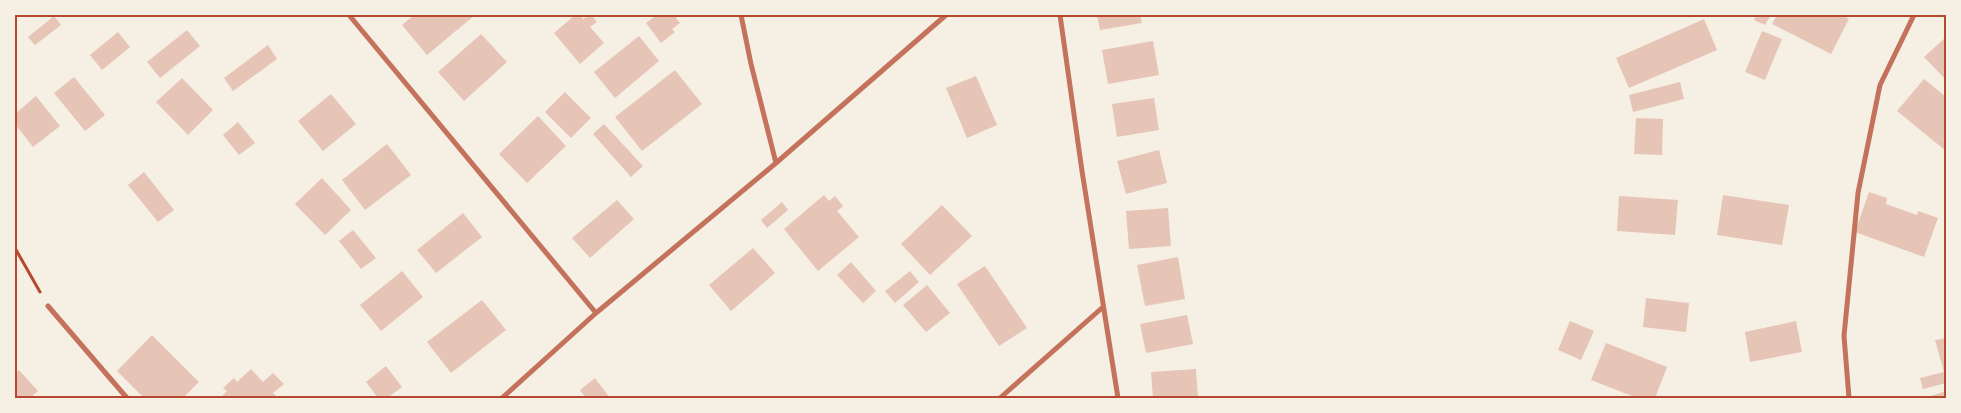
<svg xmlns="http://www.w3.org/2000/svg" width="1961" height="413" font-family="'Public Sans',sans-serif">
  <style>
    .building { fill: #e6c5b7 }
    .lines { fill: none; stroke-linecap: round; stroke-linejoin: round }
    .path { stroke: #b5482f; stroke-width: 3 }
    .minor { stroke: #c5725c; stroke-width: 5 }
    .neatline { fill: none; stroke: #b5482f; stroke-width: 2 }
  </style>
  <rect width="100%" height="100%" fill="#f6efe4"/>
  <path class="building" d="M 414,15 L 475,15 L 427,55 L 402,25 Z
    M 575,15 L 580,15 L 583,19 L 591,15 L 597,22 L 590,27 L 604,43 L 580,64 L 554,33 Z
    M 657,15 L 680,15 L 676,18 L 680,23 L 672,29 L 675,32 L 661,43 L 646,23 Z
    M 1097,15 L 1140,15 L 1142,23 L 1100,30 Z
    M 1757,15 L 1771,15 L 1765,25 L 1754,20 Z
    M 1777,15 L 1842,15 L 1849,19 L 1831,54 L 1772,24 Z
    M 54,16 L 61,25 L 35,45 L 28,37 Z
    M 1704,19 L 1717,50 L 1629,88 L 1616,58 Z
    M 187,30 L 200,46 L 160,78 L 147,62 Z
    M 1762,31 L 1782,39 L 1765,80 L 1745,72 Z
    M 118,32 L 130,47 L 102,70 L 90,55 Z
    M 481,34 L 507,62 L 464,101 L 438,72 Z
    M 639,36 L 659,61 L 615,98 L 594,72 Z
    M 1946,37 L 1946,80 L 1924,57 Z
    M 1153,41 L 1159,75 L 1108,84 L 1102,50 Z
    M 268,45 L 277,59 L 233,91 L 224,78 Z
    M 675,70 L 702,104 L 642,151 L 615,117 Z
    M 976,76 L 997,125 L 967,138 L 946,88 Z
    M 74,77 L 105,115 L 85,131 L 54,93 Z
    M 182,78 L 213,110 L 188,135 L 156,102 Z
    M 1924,79 L 1946,97 L 1946,151 L 1897,111 Z
    M 1680,82 L 1684,99 L 1633,112 L 1629,95 Z
    M 565,92 L 591,118 L 571,138 L 545,112 Z
    M 331,94 L 356,124 L 323,151 L 298,121 Z
    M 36,96 L 60,126 L 33,147 L 15,124 L 15,114 Z
    M 1154,98 L 1159,130 L 1117,137 L 1112,104 Z
    M 538,116 L 566,146 L 527,183 L 499,154 Z
    M 1636,118 L 1663,119 L 1662,155 L 1634,154 Z
    M 238,122 L 255,143 L 239,155 L 223,135 Z
    M 604,124 L 643,166 L 631,177 L 593,134 Z
    M 387,144 L 411,175 L 365,210 L 342,180 Z
    M 1159,150 L 1167,183 L 1126,194 L 1117,161 Z
    M 144,172 L 174,210 L 158,222 L 128,185 Z
    M 322,178 L 351,210 L 325,235 L 295,204 Z
    M 1869,192 L 1887,198 L 1886,204 L 1917,215 L 1918,211 L 1938,218 L 1924,257 L 1855,232 Z
    M 824,195 L 829,201 L 835,196 L 843,206 L 837,211 L 859,237 L 818,271 L 784,229 Z
    M 1723,195 L 1789,205 L 1782,245 L 1717,235 Z
    M 1619,196 L 1678,200 L 1675,235 L 1617,231 Z
    M 617,200 L 634,219 L 590,258 L 572,238 Z
    M 782,202 L 788,210 L 767,228 L 761,220 Z
    M 942,205 L 972,236 L 930,275 L 901,244 Z
    M 1168,208 L 1171,246 L 1129,249 L 1126,211 Z
    M 463,213 L 482,237 L 436,273 L 417,250 Z
    M 353,230 L 376,258 L 361,269 L 339,241 Z
    M 753,248 L 775,273 L 731,311 L 709,285 Z
    M 1178,257 L 1185,299 L 1145,306 L 1137,265 Z
    M 851,262 L 876,291 L 863,303 L 837,275 Z
    M 985,266 L 1027,328 L 999,346 L 957,284 Z
    M 402,271 L 423,297 L 381,331 L 360,305 Z
    M 910,271 L 919,282 L 895,303 L 885,291 Z
    M 927,285 L 950,313 L 926,332 L 903,305 Z
    M 1646,298 L 1689,303 L 1686,332 L 1643,327 Z
    M 482,300 L 506,330 L 451,373 L 427,342 Z
    M 1187,315 L 1193,344 L 1146,353 L 1140,324 Z
    M 1570,321 L 1594,331 L 1581,360 L 1558,350 Z
    M 1796,321 L 1802,352 L 1750,362 L 1745,332 Z
    M 152,335 L 199,382 L 183,398 L 144,398 L 117,371 Z
    M 1946,338 L 1946,383 L 1923,389 L 1920,378 L 1944,372 L 1935,340 Z
    M 1606,343 L 1667,367 L 1655,398 L 1637,398 L 1591,380 Z
    M 386,366 L 402,387 L 387,398 L 378,398 L 366,382 Z
    M 251,369 L 263,382 L 273,373 L 284,384 L 273,393 L 278,398 L 223,398 L 222,396 L 227,391 L 223,388 L 234,378 L 237,382 Z
    M 1196,369 L 1198,398 L 1153,398 L 1151,372 Z
    M 19,370 L 38,391 L 30,398 L 15,398 L 15,374 Z
    M 595,378 L 610,398 L 586,398 L 580,390 Z
    M 1946,391 L 1946,398 L 1925,398 Z"/>
  <g class="lines">
    <path class="path" d="M 15,248 L 40,292"/>
    <path class="minor" d="M 349,15 L 596,313
      M 741,15 L 751,64 L 776,163
      M 1060,15 L 1082,171 L 1118,398
      M 48,306 L 127,398
      M 502,398 L 596,313 L 776,163 L 946,15
      M 1000,398 L 1103,307
      M 1849,398 L 1844,336 L 1858,193 L 1880,85 L 1914,15"/>
  </g>
  <rect width="1961" height="413" fill="none" stroke="#f6efe4" stroke-width="32"/>
  <rect x="16" y="16" width="1929" height="381" class="neatline"/>
</svg>
